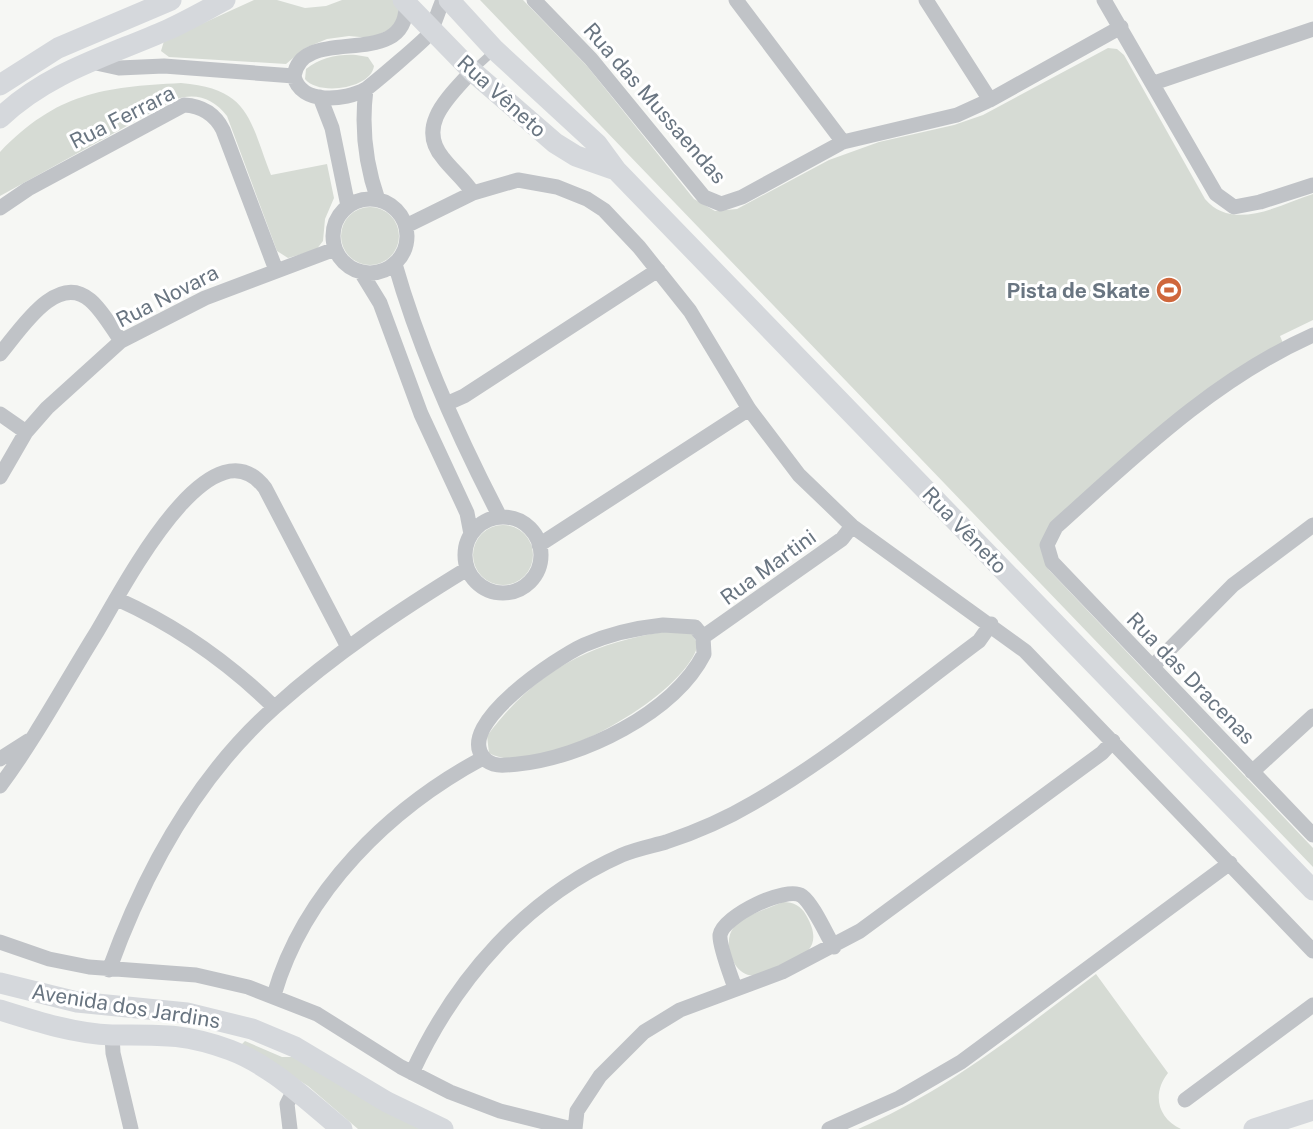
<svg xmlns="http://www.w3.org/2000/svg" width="1313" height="1129" font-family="'Public Sans',sans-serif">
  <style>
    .green { fill: #d6dbd4 }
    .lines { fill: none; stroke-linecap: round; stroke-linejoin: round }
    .lane { stroke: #c0c3c7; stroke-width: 8 }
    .street { stroke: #c0c3c7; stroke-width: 15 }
    .secondary { stroke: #d5d8dc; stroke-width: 21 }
    .labels { text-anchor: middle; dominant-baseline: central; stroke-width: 6; stroke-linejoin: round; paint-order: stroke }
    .street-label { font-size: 21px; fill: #697581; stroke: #fff }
    .poi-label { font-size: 21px; font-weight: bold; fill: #697581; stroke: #fff; text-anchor: end }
  </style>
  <rect width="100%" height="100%" fill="#f6f7f4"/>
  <path class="green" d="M 254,0 L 277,0 L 305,8 L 326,6 L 342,0 L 397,0 L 399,3 L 397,26 L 371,38 L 349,36 L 327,39 L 305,48 L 286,64 L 169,57 L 161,51 L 164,41 Z
    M 480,0 L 523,0 L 587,66 L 694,199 L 715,211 L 737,209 L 829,160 L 879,142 L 954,125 L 983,115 L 1108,48 L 1117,49 L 1124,55 L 1205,199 C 1233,232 1279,205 1313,194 L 1313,320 L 1280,336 L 1283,343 L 1170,419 L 1042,551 L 1049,570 L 1313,848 L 1313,867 Z
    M 356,55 L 368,57 L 374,66 C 371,89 318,96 305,79 L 306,69 C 320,58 338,54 356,55 Z
    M 181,83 C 250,89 249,119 271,175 L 327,164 L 334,198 L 325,219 L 323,241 L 316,250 L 288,258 L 277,251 L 227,116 C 213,98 195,92 174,100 L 0,196 L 0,152 C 57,93 102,87 181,83 Z
    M341 236a29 29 0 1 1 58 0a29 29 0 1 1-58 0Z
    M473 555a30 30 0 1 1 60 0a30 30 0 1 1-60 0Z
    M 663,632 L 691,633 L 698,644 C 687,696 536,781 489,753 L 487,736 C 534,673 586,644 663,632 Z
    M 783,902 C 794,902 801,906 806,915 C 830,956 790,961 760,974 C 736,984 720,943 734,927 C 745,914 768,909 783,902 Z
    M 1096,974 L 1168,1073 C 1152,1093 1157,1118 1181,1129 L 858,1129 C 946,1092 1020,1031 1096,974 Z
    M 245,1041 L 282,1057 L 296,1057 L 420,1129 L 358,1129 L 308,1086 L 242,1044 Z"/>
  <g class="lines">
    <path class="lane" d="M 472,71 L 494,51"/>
    <path class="street" d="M 534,0 L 591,59 L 704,197 L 721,204 L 742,197 L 843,142 L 957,115 L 990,100 L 1121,27
      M 736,0 L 843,142
      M 926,0 L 990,100
      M 1104,0 L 1216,194 L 1234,207 L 1260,202 L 1313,185
      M 406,4 C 408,73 302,22 294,76 C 300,105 345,101 366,89 C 373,84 424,41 429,34 C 435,24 438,11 443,0
      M 87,61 L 119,68 L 164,66 L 294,76
      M 472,71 C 451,95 415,125 443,158 C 452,170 464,179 473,193
      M 1154,83 L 1313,29
      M 366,89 C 361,128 365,163 378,200
      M 320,97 L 332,128 L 348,206
      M333 236a37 37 0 1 1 74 0a37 37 0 1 1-74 0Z
      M 0,208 L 28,189 L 184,105 C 202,106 215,114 223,130 L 276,270
      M 406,226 L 473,193 L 518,180 L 557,187 L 587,199 L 604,210 L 639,247 L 690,311 L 749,409 L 799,475 L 852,526 L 1025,651 L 1313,951
      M 395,264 C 420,352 458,436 500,517
      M 361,272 L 380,303 L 421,414 L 467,513 L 471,534
      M 1313,335 C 1214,379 1135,456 1056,527 L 1047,545 L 1052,562 L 1313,835
      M 0,354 C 19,332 56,271 90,300 C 102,310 112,328 121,341
      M 446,404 L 464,396 L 658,270
      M 0,414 L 26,432
      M 0,477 L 26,432 L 47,408 L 121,341 L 205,298 L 335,249
      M465 555a38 38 0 1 1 76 0a38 38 0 1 1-76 0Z
      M 539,545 L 749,409
      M 117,599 C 177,626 228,662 274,707
      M 663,625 L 695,627 L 703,637 L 704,654 C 674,713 581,758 518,764 C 506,765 493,768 484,758 C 454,725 558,657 584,645 C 609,634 635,628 663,625 Z
      M 703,637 L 842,539 L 852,526
      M 1152,667 L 1233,585 L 1313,525
      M 0,759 L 28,741
      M 1252,772 L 1313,716
      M 0,786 C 35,739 64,685 95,635 C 117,600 209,414 265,488 L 348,647
      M 0,942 L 49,959 L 89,967 L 196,975 L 248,987 L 317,1014 L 401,1067 L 450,1092 L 500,1111 L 572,1129
      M 109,970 C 144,873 197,776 275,707 C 334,654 400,610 467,569
      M 735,988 C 731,976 719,946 720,935 C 723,916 787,885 802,896 C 813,904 826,934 834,947
      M 274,995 C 304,891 390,808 483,758
      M 112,1035 L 113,1053 L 131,1129
      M 412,1073 C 455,979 527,897 622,855 C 636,849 652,846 666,842 C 696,832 726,819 753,803 C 833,757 905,696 979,641 L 991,624
      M 1185,1100 L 1313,1005
      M 290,1129 L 287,1104 L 294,1090
      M 575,1129 L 577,1111 L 600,1076 L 644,1032 L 680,1010 L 782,972 L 860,931 L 1102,753 L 1113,741
      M 829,1129 L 899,1098 L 961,1062 L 1230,863"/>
    <path class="secondary" d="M 403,0 L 472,71 L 555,143 L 576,156 L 616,170
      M 449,0 L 495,50 L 597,144 L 616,170 L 1313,890
      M 0,85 L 58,48 L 171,0
      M 0,118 C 48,72 108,56 167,30 C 187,21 206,10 225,0
      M 0,983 L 77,1002 L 187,1013 L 252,1029 L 295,1047 L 387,1102 L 443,1129
      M 0,1010 C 35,1021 75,1034 112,1035 C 159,1035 184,1033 230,1050 C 273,1066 307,1101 342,1129
      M 1254,1129 L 1313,1110"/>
  </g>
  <defs>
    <symbol id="stadium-disc" viewBox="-11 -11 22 22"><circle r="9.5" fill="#cf673c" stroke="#fff"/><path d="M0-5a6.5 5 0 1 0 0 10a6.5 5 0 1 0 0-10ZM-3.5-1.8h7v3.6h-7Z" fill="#fff"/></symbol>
  </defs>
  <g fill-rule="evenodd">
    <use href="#stadium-disc" x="1154" y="275" width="30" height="30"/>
  </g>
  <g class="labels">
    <g class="street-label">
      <text transform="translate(502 96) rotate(42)">Rua Vêneto</text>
      <text transform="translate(655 103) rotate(49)">Rua das Mussaendas</text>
      <text transform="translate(122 117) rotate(-27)">Rua Ferrara</text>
      <text transform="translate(167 296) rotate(-27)">Rua Novara</text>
      <text transform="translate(965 530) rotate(46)">Rua Vêneto</text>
      <text transform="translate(768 567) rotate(-36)">Rua Martini</text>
      <text transform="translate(1191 678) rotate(46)">Rua das Dracenas</text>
      <text transform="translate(126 1006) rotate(9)">Avenida dos Jardins</text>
    </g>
    <g class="poi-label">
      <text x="1150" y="290">Pista de Skate</text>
    </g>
  </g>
</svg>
